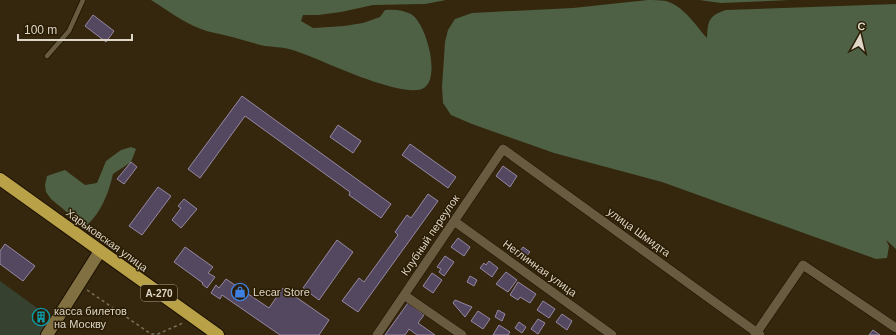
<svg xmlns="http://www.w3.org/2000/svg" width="896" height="335" font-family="Arial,sans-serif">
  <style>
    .green { fill: #36412f }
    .forest { fill: #4e6144 }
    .building { fill: #544760; stroke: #9688a4 }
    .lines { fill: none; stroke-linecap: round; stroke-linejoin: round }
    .lane-casing { stroke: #1b0f00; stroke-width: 6 }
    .street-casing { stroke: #1b0f00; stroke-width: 10 }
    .secondary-casing { stroke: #1b0f00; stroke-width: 14 }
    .highway-casing { stroke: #1b0f00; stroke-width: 14 }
    .path { stroke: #7b705b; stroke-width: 1.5; stroke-dasharray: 3 3; stroke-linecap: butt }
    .lane { stroke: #695b40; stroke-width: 4.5 }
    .street { stroke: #695b40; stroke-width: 9 }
    .secondary { stroke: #817042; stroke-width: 12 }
    .highway { stroke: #b9a147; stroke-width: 12 }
    .labels { text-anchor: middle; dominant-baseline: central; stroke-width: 3; stroke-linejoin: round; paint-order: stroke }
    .shield { fill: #2a1d04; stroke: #a89e8c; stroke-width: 1 }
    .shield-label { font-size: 10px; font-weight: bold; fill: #ded6c7 }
    .street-label { font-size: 11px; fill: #ded6c7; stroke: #2a1d04 }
    .poi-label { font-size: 11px; fill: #ded6c7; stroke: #2a1d04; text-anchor: start }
  </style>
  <rect width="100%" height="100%" fill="#34270d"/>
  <path class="green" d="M 0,281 L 55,321 L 47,335 L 0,335 Z"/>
  <path class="forest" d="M 151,0 L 446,0 L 425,4 L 373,5 L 341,12 L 318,15 L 303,15 L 301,21 L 313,28 L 344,26 L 363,23 L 380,17 L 385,10 C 394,9 403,10 411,14 C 426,23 441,77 424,88 C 409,97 358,76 343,70 C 325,63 307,54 289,49 C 281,47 273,47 265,46 C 251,43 238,38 224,35 C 217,33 208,32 201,29 C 183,22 167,10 151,0 Z
    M 648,0 C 653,0 661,0 666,1 C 685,7 695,25 707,38 C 708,21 708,16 726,10 L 896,4 L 896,249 L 886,240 L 889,246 L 887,258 L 876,259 L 662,182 L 554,153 L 472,124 L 451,115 L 443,103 L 442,87 L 445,42 L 448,30 L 455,19 L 472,13 L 573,8 Z
    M 699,0 L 790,0 L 721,3 Z
    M 131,147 L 136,149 L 131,162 L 113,174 C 109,192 101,213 87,225 L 80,223 L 51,199 L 46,192 L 45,185 L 47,176 L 65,170 L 85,185 L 97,183 L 106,161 L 121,150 Z"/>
  <path class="building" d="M 93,15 L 114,31 L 106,42 L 85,26 Z
    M 242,96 L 391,204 L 381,218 L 349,195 L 350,192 L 245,116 L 200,178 L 188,169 Z
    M 338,125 L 361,141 L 353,153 L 330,137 Z
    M 410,144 L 456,177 L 448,188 L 402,155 Z
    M 131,162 L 137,167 L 124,184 L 117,179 Z
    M 503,166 L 517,176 L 510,187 L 496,176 Z
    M 158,187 L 171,196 L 142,235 L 129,226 Z
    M 428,194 L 438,201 L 358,312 L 342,301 L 359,278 L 364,282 L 398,235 L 395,232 L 407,215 L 411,218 Z
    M 184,199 L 197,209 L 181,228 L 172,220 L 181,208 L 178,206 Z
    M 458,238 L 470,247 L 464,256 L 451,247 Z
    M 337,240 L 353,252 L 319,300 L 303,288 Z
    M 5,244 L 35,266 L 23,281 L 0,264 L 0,251 Z
    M 185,247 L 213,267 L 208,273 L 215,277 L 207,288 L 202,284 L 203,283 L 174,262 Z
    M 523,247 L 530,252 L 523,260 L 517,255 Z
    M 445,256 L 454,262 L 444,276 L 439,272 L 441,269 L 437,267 Z
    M 489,261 L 498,268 L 492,277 L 480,268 L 484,263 L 486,265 Z
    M 506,272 L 517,280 L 508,292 L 496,284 Z
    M 432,273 L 442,280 L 433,293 L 423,286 Z
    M 470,276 L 477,280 L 474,286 L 467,282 Z
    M 226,279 L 269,308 L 283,288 L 329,320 L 319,335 L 280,335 L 222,295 L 220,299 L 211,293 L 216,285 L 219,288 Z
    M 518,282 L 536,294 L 530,303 L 520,297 L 518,300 L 510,295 Z
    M 455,300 L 472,307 L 465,317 L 453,303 Z
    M 543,301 L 555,309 L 549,318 L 537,310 Z
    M 408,303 L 424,315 L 418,323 L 435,335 L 417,335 L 409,329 L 405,335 L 385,335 Z
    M 498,310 L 505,314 L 502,321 L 495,317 Z
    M 478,311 L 490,319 L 483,329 L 471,321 Z
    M 41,313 L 44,315 L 42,318 L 37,315 Z
    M 562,314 L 572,321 L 567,330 L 556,322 Z
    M 538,319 L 545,323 L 538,334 L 531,329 Z
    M 519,322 L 526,327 L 522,333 L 515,328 Z
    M 499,325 L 510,332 L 508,335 L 493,335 Z
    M 873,330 L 880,335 L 869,335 Z"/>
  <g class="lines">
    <defs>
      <path id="lane" d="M 47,56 L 69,31 L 83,0"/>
      <path id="street" d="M 454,221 L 612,335
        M 404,295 L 462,335
        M 377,335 L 503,149 L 760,335
        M 755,335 L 803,265 L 896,328"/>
      <path id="secondary" d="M 47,335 L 100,251"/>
      <path id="highway" d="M 0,179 L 218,335"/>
    </defs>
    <use href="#lane" class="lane-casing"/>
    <use href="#street" class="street-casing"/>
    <use href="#secondary" class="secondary-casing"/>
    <use href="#highway" class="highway-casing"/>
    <path class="path" d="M 87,290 L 151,334 L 158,334 L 183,323"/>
    <use href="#lane" class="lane"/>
    <use href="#street" class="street"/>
    <use href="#secondary" class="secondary"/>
    <use href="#highway" class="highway"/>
  </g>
  <defs>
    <symbol id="shop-ring" viewBox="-11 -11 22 22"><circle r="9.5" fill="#2a1d04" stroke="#3f7fe0" stroke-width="1.5"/><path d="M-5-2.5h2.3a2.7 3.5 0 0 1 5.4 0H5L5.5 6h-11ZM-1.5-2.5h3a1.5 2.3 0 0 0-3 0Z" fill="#3f7fe0"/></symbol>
    <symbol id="building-ring" viewBox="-11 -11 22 22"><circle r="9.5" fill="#2a1d04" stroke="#0f9aa8" stroke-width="1.5"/><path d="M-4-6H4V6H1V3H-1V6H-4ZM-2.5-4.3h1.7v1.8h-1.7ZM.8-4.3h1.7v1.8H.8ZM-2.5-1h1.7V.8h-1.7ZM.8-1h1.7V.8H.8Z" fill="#0f9aa8"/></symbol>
  </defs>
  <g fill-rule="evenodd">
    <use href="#shop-ring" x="230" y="282" width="20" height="20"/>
    <use href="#building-ring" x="31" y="307" width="20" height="20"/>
  </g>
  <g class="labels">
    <rect class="shield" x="141" y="285" width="36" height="16" rx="3"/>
    <g class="shield-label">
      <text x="159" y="293">А-270</text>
    </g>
    <g class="street-label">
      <text transform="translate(639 232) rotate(36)">улица Шмидта</text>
      <text transform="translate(430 235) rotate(-56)">Клубный переулок</text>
      <text transform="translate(107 240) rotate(36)">Харьковская улица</text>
      <text transform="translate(540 268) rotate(36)">Неглинная улица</text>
    </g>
    <g class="poi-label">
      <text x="253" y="292">Lecar Store</text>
      <text x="54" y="311">касса билетов<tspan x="54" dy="13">на Москву</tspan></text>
    </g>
  </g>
  <g transform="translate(860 36) rotate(8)" stroke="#2a1d04" stroke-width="3" paint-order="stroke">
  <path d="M0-3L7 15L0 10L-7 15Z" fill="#ded6c7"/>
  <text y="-6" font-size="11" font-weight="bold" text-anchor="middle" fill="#ded6c7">С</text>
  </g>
  <path d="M18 34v6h114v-6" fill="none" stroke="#ded6c7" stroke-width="2"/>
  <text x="24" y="34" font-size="12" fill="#ded6c7" stroke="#2a1d04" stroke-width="3" paint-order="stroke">100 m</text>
</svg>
